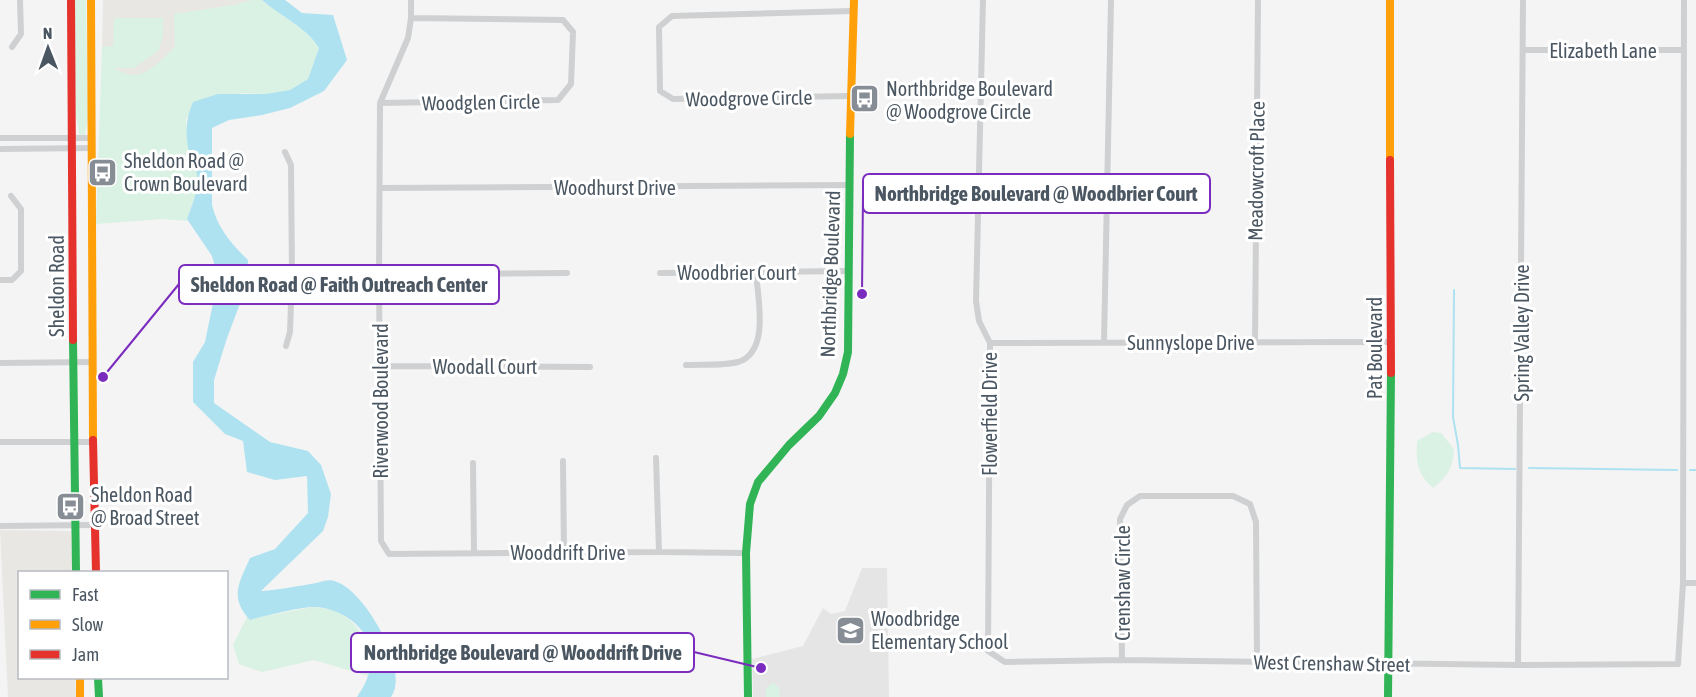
<svg xmlns="http://www.w3.org/2000/svg" width="1696" height="697" font-family="'Asap Condensed',sans-serif">
  <style>
    .commercial { fill: #e8e7e3 }
    .education { fill: #e6e5e6 }
    .green { fill: #d9f2e3 }
    .water { fill: #aee2f0 }
    .lines { fill: none; stroke-linecap: round; stroke-linejoin: round }
    .stream { stroke: #aee2f0; stroke-width: 2 }
    .street { stroke: #ced0d2; stroke-width: 6 }
    .fast { stroke: #30b455; stroke-width: 8 }
    .slow { stroke: #ff9f0a; stroke-width: 8 }
    .jam { stroke: #e5322d; stroke-width: 8 }
    .labels { text-anchor: middle; dominant-baseline: central; stroke-width: 6; stroke-linejoin: round; paint-order: stroke }
    .street-label { font-size: 20px; fill: #4a5661; stroke: #fff }
    .poi-label { font-size: 20px; fill: #4a5661; stroke: #fff; text-anchor: start }
    .leader { fill: none; stroke: #7b2cbf; stroke-width: 2 }
    .callout-dot { fill: #7b2cbf; stroke: #fff; stroke-width: 2 }
    .callout { fill: #fff; stroke: #7b2cbf; stroke-width: 2 }
    .callout-label { font-size: 21px; text-anchor: middle; font-weight: bold; fill: #4a5661 }
  </style>
  <rect width="100%" height="100%" fill="#f4f4f4"/>
  <path class="commercial" d="M 103,0 L 252,0 L 234,5 L 175,14 L 175,47 L 157,65 L 141,75 L 126,75 L 113,68 L 113,47 L 102,47 Z
    M 0,530 L 71,531 L 72,572 L 20,572 L 20,678 L 75,678 L 76,697 L 8,697 Z"/>
  <path class="education" d="M 862,568 L 887,568 L 889,697 L 753,697 L 752,659 L 803,646 L 823,608 L 831,614 L 845,611 Z"/>
  <path class="green" d="M 73,0 L 86,0 L 88,119 L 85,135 L 80,138 L 76,115 Z
    M 252,0 L 262,0 C 281,17 304,26 319,48 L 308,79 L 290,90 L 265,94 L 241,93 L 186,118 L 187,139 L 191,158 L 197,172 L 197,191 L 187,219 L 189,221 L 162,219 L 96,224 L 102,47 L 113,46 L 114,18 L 163,18 L 163,36 L 158,51 L 134,68 L 114,68 C 140,86 156,65 175,47 L 174,14 L 234,5 Z
    M 1433,432 L 1441,433 L 1454,449 C 1453,468 1447,477 1433,488 C 1417,473 1416,463 1417,441 Z
    M 313,607 C 319,608 326,608 332,610 C 359,619 375,649 368,676 L 314,660 L 262,672 L 239,664 L 233,645 L 247,617 L 250,619 Z
    M 773,683 L 779,687 L 780,697 L 766,697 L 766,688 Z"/>
  <path class="water" d="M 262,0 L 285,0 L 302,13 L 333,15 L 347,60 L 324,91 L 290,108 L 262,115 L 229,120 L 212,128 L 212,205 C 217,227 232,245 248,260 L 247,285 L 227,338 L 214,380 L 214,403 L 270,442 L 308,451 L 321,465 L 331,494 L 328,517 L 323,531 L 261,591 C 279,590 298,586 316,583 C 321,582 329,579 334,581 C 364,588 411,671 391,697 L 357,697 C 362,689 367,682 369,672 C 371,661 369,641 362,631 C 352,617 331,607 314,607 C 300,607 264,616 250,620 C 229,597 239,583 250,558 L 275,549 L 308,513 L 307,476 L 275,480 L 247,472 L 243,441 L 225,434 L 193,402 L 193,362 L 205,342 L 218,279 L 212,256 L 187,219 C 192,204 199,191 197,174 C 196,168 192,162 190,156 C 185,136 185,121 193,102 L 218,94 L 265,94 L 290,90 L 308,79 L 319,48 C 305,26 281,17 262,0 Z"/>
  <g class="lines">
    <path class="stream" d="M 1454,290 L 1453,417 L 1458,445 L 1460,468 L 1515,469
      M 1529,468 L 1677,470
      M 1690,470 L 1696,470"/>
    <path class="street" d="M 411,0 L 411,18 L 408,38 L 380,103 L 379,275 L 381,541 L 389,554 L 659,552 L 746,553
      M 983,0 L 976,301 L 979,321 L 990,343 L 988,651 L 1005,662 L 1122,660 L 1518,665 L 1678,664 L 1683,583 L 1684,0
      M 12,47 L 21,34 L 20,0
      M 1524,50 L 1683,50
      M 852,96 L 673,99 L 660,91 L 659,27 L 672,16 L 853,11
      M 380,103 L 558,100 L 571,84 L 573,32 L 563,20 L 411,18
      M 0,138 L 92,138
      M 0,149 L 92,148
      M 285,152 L 291,165 L 292,275 L 290,332 L 286,346
      M 380,188 L 849,185
      M 660,273 L 849,271
      M 292,275 L 567,273
      M 0,280 L 12,280 L 21,271 L 21,209 L 11,196
      M 1104,342 L 1111,0
      M 990,343 L 1391,342
      M 1255,343 L 1258,0
      M 0,363 L 93,362
      M 686,365 C 702,364 723,366 738,362 C 770,352 758,299 756,273
      M 380,366 L 590,367
      M 0,442 L 93,442
      M 656,458 L 659,552
      M 563,461 L 564,553
      M 473,463 L 474,553
      M 0,526 L 94,525
      M 1683,583 L 1696,583
      M 1122,660 L 1120,519 L 1127,505 L 1140,496 L 1233,496 L 1250,504 L 1256,522 L 1257,661
      M 1518,665 L 1523,0"/>
    <path class="fast" d="M 73,340 L 76,572
      M 98,678 L 99,697
      M 748,697 L 746,553 L 750,504 L 758,482 L 789,445 L 819,416 L 835,393 L 843,374 L 848,352 L 850,134
      M 1388,697 L 1391,373"/>
    <path class="slow" d="M 91,0 L 93,440
      M 1390,0 L 1390,160
      M 850,134 L 854,0
      M 80,678 L 80,697"/>
    <path class="jam" d="M 71,0 L 73,340
      M 1390,160 L 1391,373
      M 93,440 L 96,572"/>
  </g>
  <defs>
    <symbol id="bus-square" viewBox="-11 -11 22 22"><rect x="-9" y="-9" width="18" height="18" rx="4" fill="#868d94" stroke="#fff"/><path d="M-5-6H5V4H4V6H2V4H-2V6H-4V4H-5ZM-3.5-4V0h7V-4ZM-3.5 1.2v1.5H-2V1.2ZM2 1.2v1.5H3.5V1.2Z" fill="#fff"/></symbol>
    <symbol id="school-square" viewBox="-11 -11 22 22"><rect x="-9" y="-9" width="18" height="18" rx="4" fill="#868d94" stroke="#fff"/><path d="M0-5L7-2L0 1L-7-2ZM-4 1L0 2.5L4 1V4Q0 6-4 4Z" fill="#fff"/></symbol>
  </defs>
  <g fill-rule="evenodd">
    <use href="#bus-square" x="848" y="82" width="33" height="33"/>
    <use href="#bus-square" x="86" y="156" width="33" height="33"/>
    <use href="#bus-square" x="54" y="490" width="33" height="33"/>
    <use href="#school-square" x="834" y="614" width="33" height="33"/>
  </g>
  <g class="labels">
    <g class="street-label">
      <text x="1603" y="50">Elizabeth Lane</text>
      <text transform="translate(749 98) rotate(-1)">Woodgrove Circle</text>
      <text transform="translate(481 102) rotate(-1)">Woodglen Circle</text>
      <text transform="translate(1256 171) rotate(-89)">Meadowcroft Place</text>
      <text x="615" y="187">Woodhurst Drive</text>
      <text x="737" y="272">Woodbrier Court</text>
      <text transform="translate(830 274) rotate(-88)">Northbridge Boulevard</text>
      <text transform="translate(56 286) rotate(-90)">Sheldon Road</text>
      <text transform="translate(1521 333) rotate(-90)">Spring Valley Drive</text>
      <text x="1191" y="342">Sunnyslope Drive</text>
      <text transform="translate(1374 348) rotate(-90)">Pat Boulevard</text>
      <text x="485" y="366">Woodall Court</text>
      <text transform="translate(380 401) rotate(-90)">Riverwood Boulevard</text>
      <text transform="translate(989 414) rotate(-90)">Flowerfield Drive</text>
      <text x="568" y="552">Wooddrift Drive</text>
      <text transform="translate(1122 583) rotate(-90)">Crenshaw Circle</text>
      <text transform="translate(1332 663) rotate(1)">West Crenshaw Street</text>
    </g>
    <g class="poi-label">
      <text x="886" y="88">Northbridge Boulevard<tspan x="886" dy="23">@ Woodgrove Circle</tspan></text>
      <text x="124" y="160">Sheldon Road @<tspan x="124" dy="23">Crown Boulevard</tspan></text>
      <text x="91" y="494">Sheldon Road<tspan x="91" dy="23">@ Broad Street</tspan></text>
      <text x="871" y="618">Woodbridge<tspan x="871" dy="23">Elementary School</tspan></text>
    </g>
  </g>
  <path class="leader" d="M862 294L863 194M103 377L179 284M761 668L694 652"/>
  <g class="callout-dot">
    <circle cx="862" cy="294" r="6"/>
    <circle cx="103" cy="377" r="6"/>
    <circle cx="761" cy="668" r="6"/>
  </g>
  <g class="callout">
    <rect x="863" y="174" width="347" height="39" rx="6"/>
    <rect x="179" y="265" width="320" height="39" rx="6"/>
    <rect x="351" y="633" width="343" height="39" rx="6"/>
  </g>
  <g class="callout-label">
    <text x="1036" y="201">Northbridge Boulevard @ Woodbrier Court</text>
    <text x="339" y="292">Sheldon Road @ Faith Outreach Center</text>
    <text x="523" y="660">Northbridge Boulevard @ Wooddrift Drive</text>
  </g>
  <rect x="18" y="571" width="210" height="108" fill="#ffffff" stroke="#b7bbc0" stroke-width="1.5"/>
  <rect x="30" y="590" width="30" height="9" fill="#30b455" stroke="#b7bbc0" stroke-width="1.5"/>
  <text x="72" y="601" font-size="18" fill="#4a5661">Fast</text>
  <rect x="30" y="620" width="30" height="9" fill="#ff9f0a" stroke="#b7bbc0" stroke-width="1.5"/>
  <text x="72" y="631" font-size="18" fill="#4a5661">Slow</text>
  <rect x="30" y="650" width="30" height="9" fill="#e5322d" stroke="#b7bbc0" stroke-width="1.5"/>
  <text x="72" y="661" font-size="18" fill="#4a5661">Jam</text>
  <g transform="translate(48 48) rotate(359)" stroke="#ffffff" stroke-width="4.5" paint-order="stroke">
  <path d="M0-4.5L10 22L0 15L-10 22Z" fill="#4a5661"/>
  <text y="-9" font-size="16" font-weight="bold" text-anchor="middle" fill="#4a5661">N</text>
  </g>
</svg>
